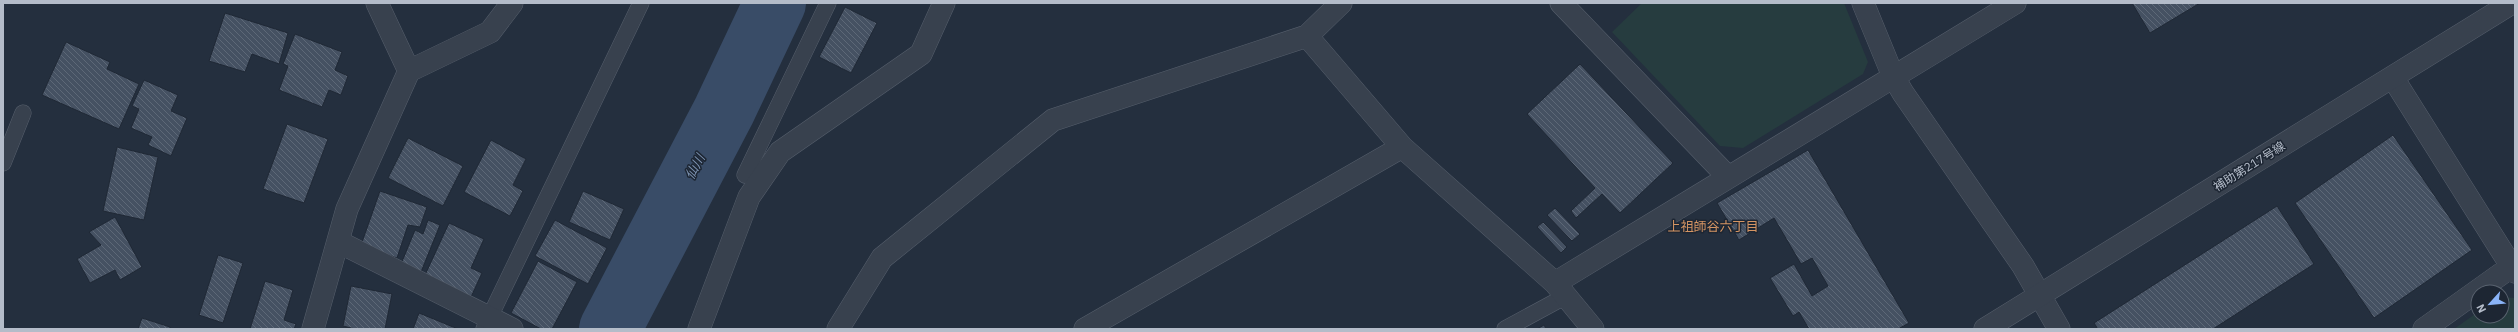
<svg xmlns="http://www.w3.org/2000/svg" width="2518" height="332" font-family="'IBM Plex Sans','Noto Sans JP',sans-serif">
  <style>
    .green { fill: #263c3f }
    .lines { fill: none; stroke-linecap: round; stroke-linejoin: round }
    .river { stroke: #394c67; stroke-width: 62 }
    .building { fill: url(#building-back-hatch); stroke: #1f2835 }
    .service-casing { stroke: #565f6c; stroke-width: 17 }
    .minor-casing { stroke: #565f6c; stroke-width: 23 }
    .tertiary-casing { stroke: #565f6c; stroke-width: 23 }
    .service { stroke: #38414e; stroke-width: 16 }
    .minor { stroke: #38414e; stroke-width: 22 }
    .tertiary { stroke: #38414e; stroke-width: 22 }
    .labels { text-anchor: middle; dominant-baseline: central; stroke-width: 3; stroke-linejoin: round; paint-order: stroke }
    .street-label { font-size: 12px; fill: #b4bcc9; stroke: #1d2633 }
    .water-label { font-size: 13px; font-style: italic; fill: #7c92b1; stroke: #1d2633 }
    .neighbourhood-label { font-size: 13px; fill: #d59563; stroke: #1d2633 }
  </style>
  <defs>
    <pattern id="building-back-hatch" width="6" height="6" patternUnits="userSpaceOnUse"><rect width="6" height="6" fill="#455162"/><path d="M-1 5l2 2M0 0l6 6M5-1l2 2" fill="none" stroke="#5d6877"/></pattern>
  </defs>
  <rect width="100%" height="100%" fill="#242f3e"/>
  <path class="green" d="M 1642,3 L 1844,3 L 1868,62 L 1863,74 L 1743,148 L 1720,146 L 1612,32 Z
    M 2502,297 L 2515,298 L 2515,329 L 2454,329 L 2478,312 L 2478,316 L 2502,316 Z"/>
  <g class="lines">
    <path class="river" d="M 610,329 L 724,111 L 775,3"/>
  </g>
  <path class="building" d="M 2132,3 L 2200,3 L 2150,33 Z
    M 845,7 L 877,23 L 851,73 L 819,57 Z
    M 225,13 L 288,33 L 279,64 L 252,54 L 245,72 L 209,61 Z
    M 295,34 L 342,52 L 335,70 L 348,76 L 341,95 L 329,90 L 322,107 L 279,90 L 288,66 L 283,64 Z
    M 66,42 L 110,62 L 107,69 L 139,84 L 119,129 L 42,95 Z
    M 1580,64 L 1673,163 L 1620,213 L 1602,194 L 1576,218 L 1571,211 L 1595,188 L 1527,114 Z
    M 144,80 L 178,95 L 171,111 L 187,118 L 171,156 L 148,145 L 152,137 L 131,128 L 139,109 L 132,106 Z
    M 287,124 L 328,139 L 304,203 L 263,189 Z
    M 2393,135 L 2472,250 L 2374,318 L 2295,203 Z
    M 408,138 L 463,166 L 443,206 L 388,178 Z
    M 491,140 L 526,159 L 513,185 L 523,191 L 510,216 L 464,192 Z
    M 117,147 L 158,157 L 144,220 L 103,211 Z
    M 1808,150 L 1909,323 L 1898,329 L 1809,329 L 1799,312 L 1793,316 L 1770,278 L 1794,264 L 1812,296 L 1828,286 L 1812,258 L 1801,264 L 1774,218 L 1739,240 L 1717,203 Z
    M 380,191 L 427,207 L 420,227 L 408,225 L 397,258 L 361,245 Z
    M 583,191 L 624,209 L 610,240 L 569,222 Z
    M 2277,206 L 2314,264 L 2213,329 L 2098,329 L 2094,323 Z
    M 1555,208 L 1580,234 L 1572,241 L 1547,215 Z
    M 115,217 L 142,267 L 120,280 L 115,270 L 90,283 L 77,259 L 101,245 L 89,232 Z
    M 428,220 L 440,225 L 421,272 L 401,264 L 415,230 L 423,234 Z
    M 555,220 L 607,248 L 588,284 L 535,256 Z
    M 1543,222 L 1567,247 L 1561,253 L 1537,227 Z
    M 449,223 L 484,239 L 471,268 L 482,273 L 471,297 L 425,275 Z
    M 218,255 L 243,263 L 223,323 L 199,315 Z
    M 538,261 L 577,282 L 552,329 L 541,329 L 511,313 Z
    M 265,281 L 293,290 L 284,320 L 296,324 L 294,329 L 250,329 Z
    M 351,286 L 392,294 L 385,329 L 355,329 L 343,326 Z
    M 419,313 L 458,329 L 413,329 Z
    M 142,318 L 170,327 L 170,329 L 138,329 Z
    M 1544,325 L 1546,329 L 1537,329 Z"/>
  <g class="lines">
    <defs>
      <path id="service" d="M 3,163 L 23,113
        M 745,175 L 828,3
        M 484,329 L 641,3
        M 1505,329 L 1566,296"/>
      <path id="minor" d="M 377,3 L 409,71
        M 1561,3 L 1728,177
        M 1863,3 L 1893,76 L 1903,93 L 2023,266 L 2059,329
        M 1307,36 L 1402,147 L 1555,283 L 1593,329
        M 2393,78 L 2515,272
        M 339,242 L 512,329
        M 1555,283 L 2015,3
        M 313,329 L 347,209 L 409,71 L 490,32 L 512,3
        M 699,329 L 749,197 L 780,152 L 921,54 L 944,3
        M 838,329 L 882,258 L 1053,120 L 1307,36 L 1341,3
        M 1085,329 L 1402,147
        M 2424,329 L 2515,264"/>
      <path id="tertiary" d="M 1985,329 L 2512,3"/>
    </defs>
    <use href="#service" class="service-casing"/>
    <use href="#minor" class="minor-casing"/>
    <use href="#tertiary" class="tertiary-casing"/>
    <use href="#service" class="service"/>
    <use href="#minor" class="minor"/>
    <use href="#tertiary" class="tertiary"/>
  </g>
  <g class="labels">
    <g class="street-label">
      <text transform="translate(2249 166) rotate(-32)">補助第217号線</text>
    </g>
    <g class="water-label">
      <text transform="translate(695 167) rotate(-62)">仙川</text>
    </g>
    <g class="neighbourhood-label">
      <text x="1713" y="226">上祖師谷六丁目</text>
    </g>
  </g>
  <rect width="2518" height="332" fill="none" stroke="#b4bcc9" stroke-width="8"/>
  <g transform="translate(2490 304) rotate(243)"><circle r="19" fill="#1d2633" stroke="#59626f"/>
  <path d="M0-3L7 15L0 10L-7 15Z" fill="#8ab4f8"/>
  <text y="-6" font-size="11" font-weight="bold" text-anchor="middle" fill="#b4bcc9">N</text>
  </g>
</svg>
